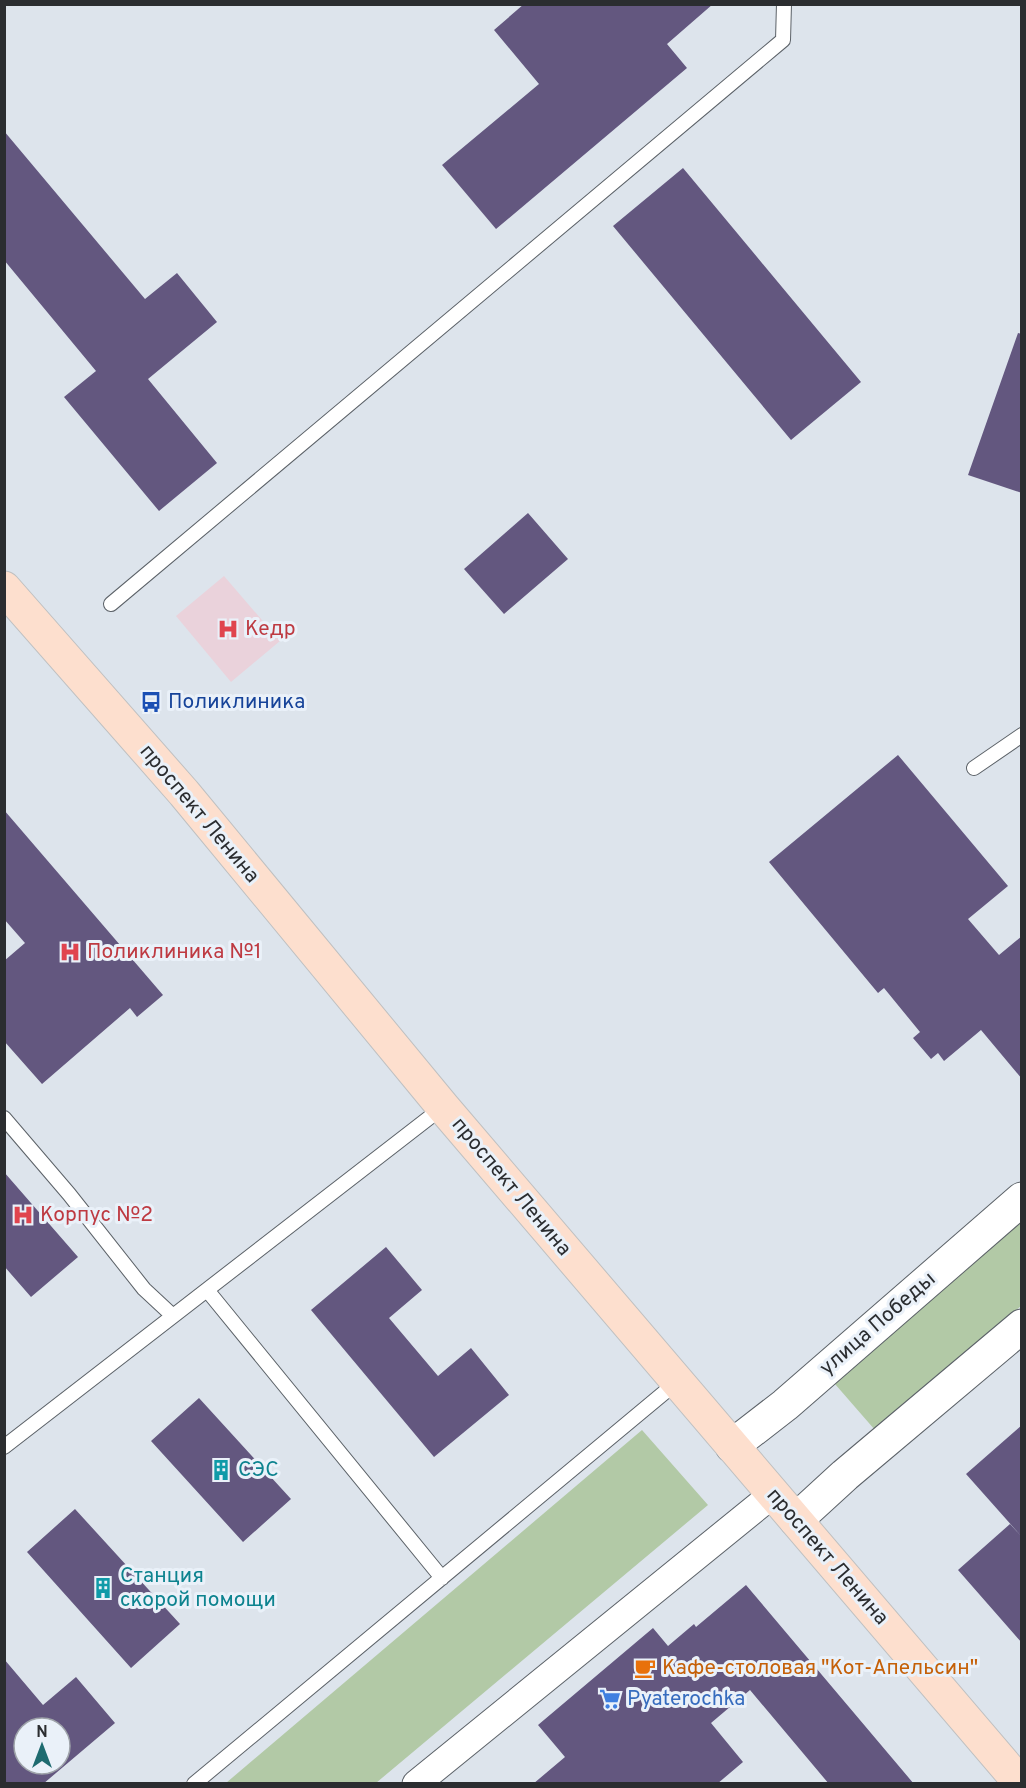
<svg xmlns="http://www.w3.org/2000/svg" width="1026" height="1788" font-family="Overpass,sans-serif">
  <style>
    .medical { fill: #ead2db }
    .green { fill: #b2c9a6 }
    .building { fill: #63577f; fill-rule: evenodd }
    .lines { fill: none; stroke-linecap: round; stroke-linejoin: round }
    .lane-casing { stroke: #5c6268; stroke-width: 16 }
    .street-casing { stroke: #5c6268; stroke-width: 29 }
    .secondary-casing { stroke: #5c6268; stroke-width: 35 }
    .primary-casing { stroke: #bfc0c1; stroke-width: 35 }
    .lane { stroke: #fff; stroke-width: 14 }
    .street { stroke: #fff; stroke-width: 27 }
    .secondary { stroke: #fff; stroke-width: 33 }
    .primary { stroke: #fddfce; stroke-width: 33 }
    .labels { text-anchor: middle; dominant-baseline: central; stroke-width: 6; stroke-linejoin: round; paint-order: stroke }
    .health-label { font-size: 21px; fill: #be3a42; stroke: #eaf1f9; text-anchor: start }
    .transit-label { font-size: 21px; fill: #164399; stroke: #eaf1f9; text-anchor: start }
    .street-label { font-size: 21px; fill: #2b2d30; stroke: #eaf1f9 }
    .culture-label { font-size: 21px; fill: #0d838f; stroke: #eaf1f9; text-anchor: start }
    .food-label { font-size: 21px; fill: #c56008; stroke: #eaf1f9; text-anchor: start }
    .shop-label { font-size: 21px; fill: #366cbe; stroke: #eaf1f9; text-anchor: start }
  </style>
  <rect width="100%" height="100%" fill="#dde4ec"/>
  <path class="medical" d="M 224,576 L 280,641 L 231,682 L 176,616 Z"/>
  <path class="green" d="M 1021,1213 L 1021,1306 L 875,1430 L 828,1376 Z
    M 642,1430 L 708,1505 L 376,1783 L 226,1783 Z"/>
  <path class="building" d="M 524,4 L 713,4 L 667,44 L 687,68 L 496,229 L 442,165 L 539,84 L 494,30 Z
    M 4,131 L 145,299 L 177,273 L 217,322 L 148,379 L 217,463 L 159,511 L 64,397 L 96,371 L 4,260 Z
    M 683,168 L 861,382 L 791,440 L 613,226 Z
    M 1018,333 L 1022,334 L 1022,493 L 968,475 Z
    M 528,513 L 568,559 L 504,614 L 464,569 Z
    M 898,755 L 1008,886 L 968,919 L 999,955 L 1022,936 L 1022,1079 L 981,1030 L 944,1061 L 938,1053 L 931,1059 L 913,1038 L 920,1032 L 884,988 L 878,993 L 769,862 Z
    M 4,810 L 163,995 L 137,1017 L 130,1008 L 42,1084 L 4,1041 L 4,961 L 25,943 L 4,919 Z
    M 4,1172 L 78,1257 L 31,1297 L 4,1266 Z
    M 386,1247 L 422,1290 L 389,1318 L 438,1376 L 471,1348 L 509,1395 L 434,1457 L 311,1310 Z
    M 199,1398 L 291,1499 L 243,1542 L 151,1441 Z
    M 1022,1425 L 1022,1537 L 966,1474 Z
    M 75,1509 L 180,1624 L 131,1668 L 27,1552 Z
    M 1010,1524 L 1022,1537 L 1022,1643 L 958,1570 Z
    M 746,1585 L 914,1784 L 829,1784 L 750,1690 L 711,1723 L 743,1762 L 717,1784 L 533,1784 L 565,1757 L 538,1725 L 653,1628 L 668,1646 L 694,1624 L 696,1627 Z
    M 4,1659 L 43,1705 L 76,1677 L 115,1723 L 43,1784 L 4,1784 ZM 24,1728 L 60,1728 L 60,1764 L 24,1764 Z"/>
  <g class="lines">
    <defs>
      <path id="lane" d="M 111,604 L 783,40 L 784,4
        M 974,768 L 1022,735
        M 4,1118 L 69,1194 L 144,1289 L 173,1316
        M 207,1290 L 442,1578
        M 4,1447 L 443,1107
        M 194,1784 L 677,1382"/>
      <path id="street" d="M 416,1784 L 773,1494"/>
      <path id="secondary" d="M 732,1446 L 785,1405 L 1022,1199
        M 796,1520 L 845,1475 L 1022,1326"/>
      <path id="primary" d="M 4,588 L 184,793 L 443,1107 L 1021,1784"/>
    </defs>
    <use href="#lane" class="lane-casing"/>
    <use href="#street" class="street-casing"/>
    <use href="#secondary" class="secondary-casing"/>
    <use href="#primary" class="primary-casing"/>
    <use href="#lane" class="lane"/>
    <use href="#street" class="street"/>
    <use href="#secondary" class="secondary"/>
    <use href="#primary" class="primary"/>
  </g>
  <defs>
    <symbol id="hospital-bare" viewBox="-9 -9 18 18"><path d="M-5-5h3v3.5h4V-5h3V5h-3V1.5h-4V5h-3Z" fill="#e0444e" stroke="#eaf1f9" stroke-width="2.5" paint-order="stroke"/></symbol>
    <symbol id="bus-bare" viewBox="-9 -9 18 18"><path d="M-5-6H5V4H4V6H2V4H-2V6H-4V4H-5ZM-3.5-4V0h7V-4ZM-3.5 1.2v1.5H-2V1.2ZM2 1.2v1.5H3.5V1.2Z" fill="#1a4fb4" stroke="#eaf1f9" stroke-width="2.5" paint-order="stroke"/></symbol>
    <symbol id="building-bare" viewBox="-9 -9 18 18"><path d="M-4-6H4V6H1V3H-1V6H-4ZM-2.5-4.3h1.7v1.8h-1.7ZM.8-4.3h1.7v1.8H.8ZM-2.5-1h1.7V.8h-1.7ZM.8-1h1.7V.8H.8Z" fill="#0f9aa8" stroke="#eaf1f9" stroke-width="2.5" paint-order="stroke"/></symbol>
    <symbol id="cafe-bare" viewBox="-9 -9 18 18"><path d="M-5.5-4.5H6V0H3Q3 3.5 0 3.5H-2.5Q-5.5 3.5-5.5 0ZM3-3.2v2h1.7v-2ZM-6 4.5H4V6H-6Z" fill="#e8710a" stroke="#eaf1f9" stroke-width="2.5" paint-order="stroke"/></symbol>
    <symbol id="supermarket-bare" viewBox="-9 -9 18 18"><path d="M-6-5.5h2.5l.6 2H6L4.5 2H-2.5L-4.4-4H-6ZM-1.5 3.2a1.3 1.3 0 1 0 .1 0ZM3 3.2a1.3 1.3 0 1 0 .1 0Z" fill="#3f7fe0" stroke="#eaf1f9" stroke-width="2.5" paint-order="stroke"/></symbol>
  </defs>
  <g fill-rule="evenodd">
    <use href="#hospital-bare" x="213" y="614" width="30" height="30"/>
    <use href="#bus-bare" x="136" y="687" width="30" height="30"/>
    <use href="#hospital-bare" x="55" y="937" width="30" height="30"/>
    <use href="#hospital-bare" x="8" y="1200" width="30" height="30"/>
    <use href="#building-bare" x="206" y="1455" width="30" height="30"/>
    <use href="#building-bare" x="88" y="1573" width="30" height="30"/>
    <use href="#cafe-bare" x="630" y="1653" width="30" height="30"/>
    <use href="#supermarket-bare" x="595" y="1684" width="30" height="30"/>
  </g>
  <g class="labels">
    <g class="health-label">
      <text x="245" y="629">Кедр</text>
      <text x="87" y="952">Поликлиника №1</text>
      <text x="40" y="1215">Корпус №2</text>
    </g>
    <g class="transit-label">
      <text x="168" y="702">Поликлиника</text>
    </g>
    <g class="street-label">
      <text transform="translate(199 814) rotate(50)">проспект Ленина</text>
      <text transform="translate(511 1187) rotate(50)">проспект Ленина</text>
      <text transform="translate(878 1324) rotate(-41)">улица Победы</text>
      <text transform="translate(827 1557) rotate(49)">проспект Ленина</text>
    </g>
    <g class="culture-label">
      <text x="238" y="1470">СЭС</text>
      <text x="120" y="1576">Станция<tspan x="120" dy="24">скорой помощи</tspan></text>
    </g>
    <g class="food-label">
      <text x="662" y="1668">Кафе-столовая "Кот-Апельсин"</text>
    </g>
    <g class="shop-label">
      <text x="627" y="1699">Pyaterochka</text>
    </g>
  </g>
  <rect width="1026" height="1788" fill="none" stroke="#2b2d30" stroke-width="12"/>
  <g transform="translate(42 1746)"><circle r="28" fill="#eaf1f9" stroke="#9ea3a9" stroke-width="1.5"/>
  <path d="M0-4.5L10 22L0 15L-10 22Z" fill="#1e6b70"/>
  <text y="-9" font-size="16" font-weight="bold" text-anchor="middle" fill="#2b2d30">N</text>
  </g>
</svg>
